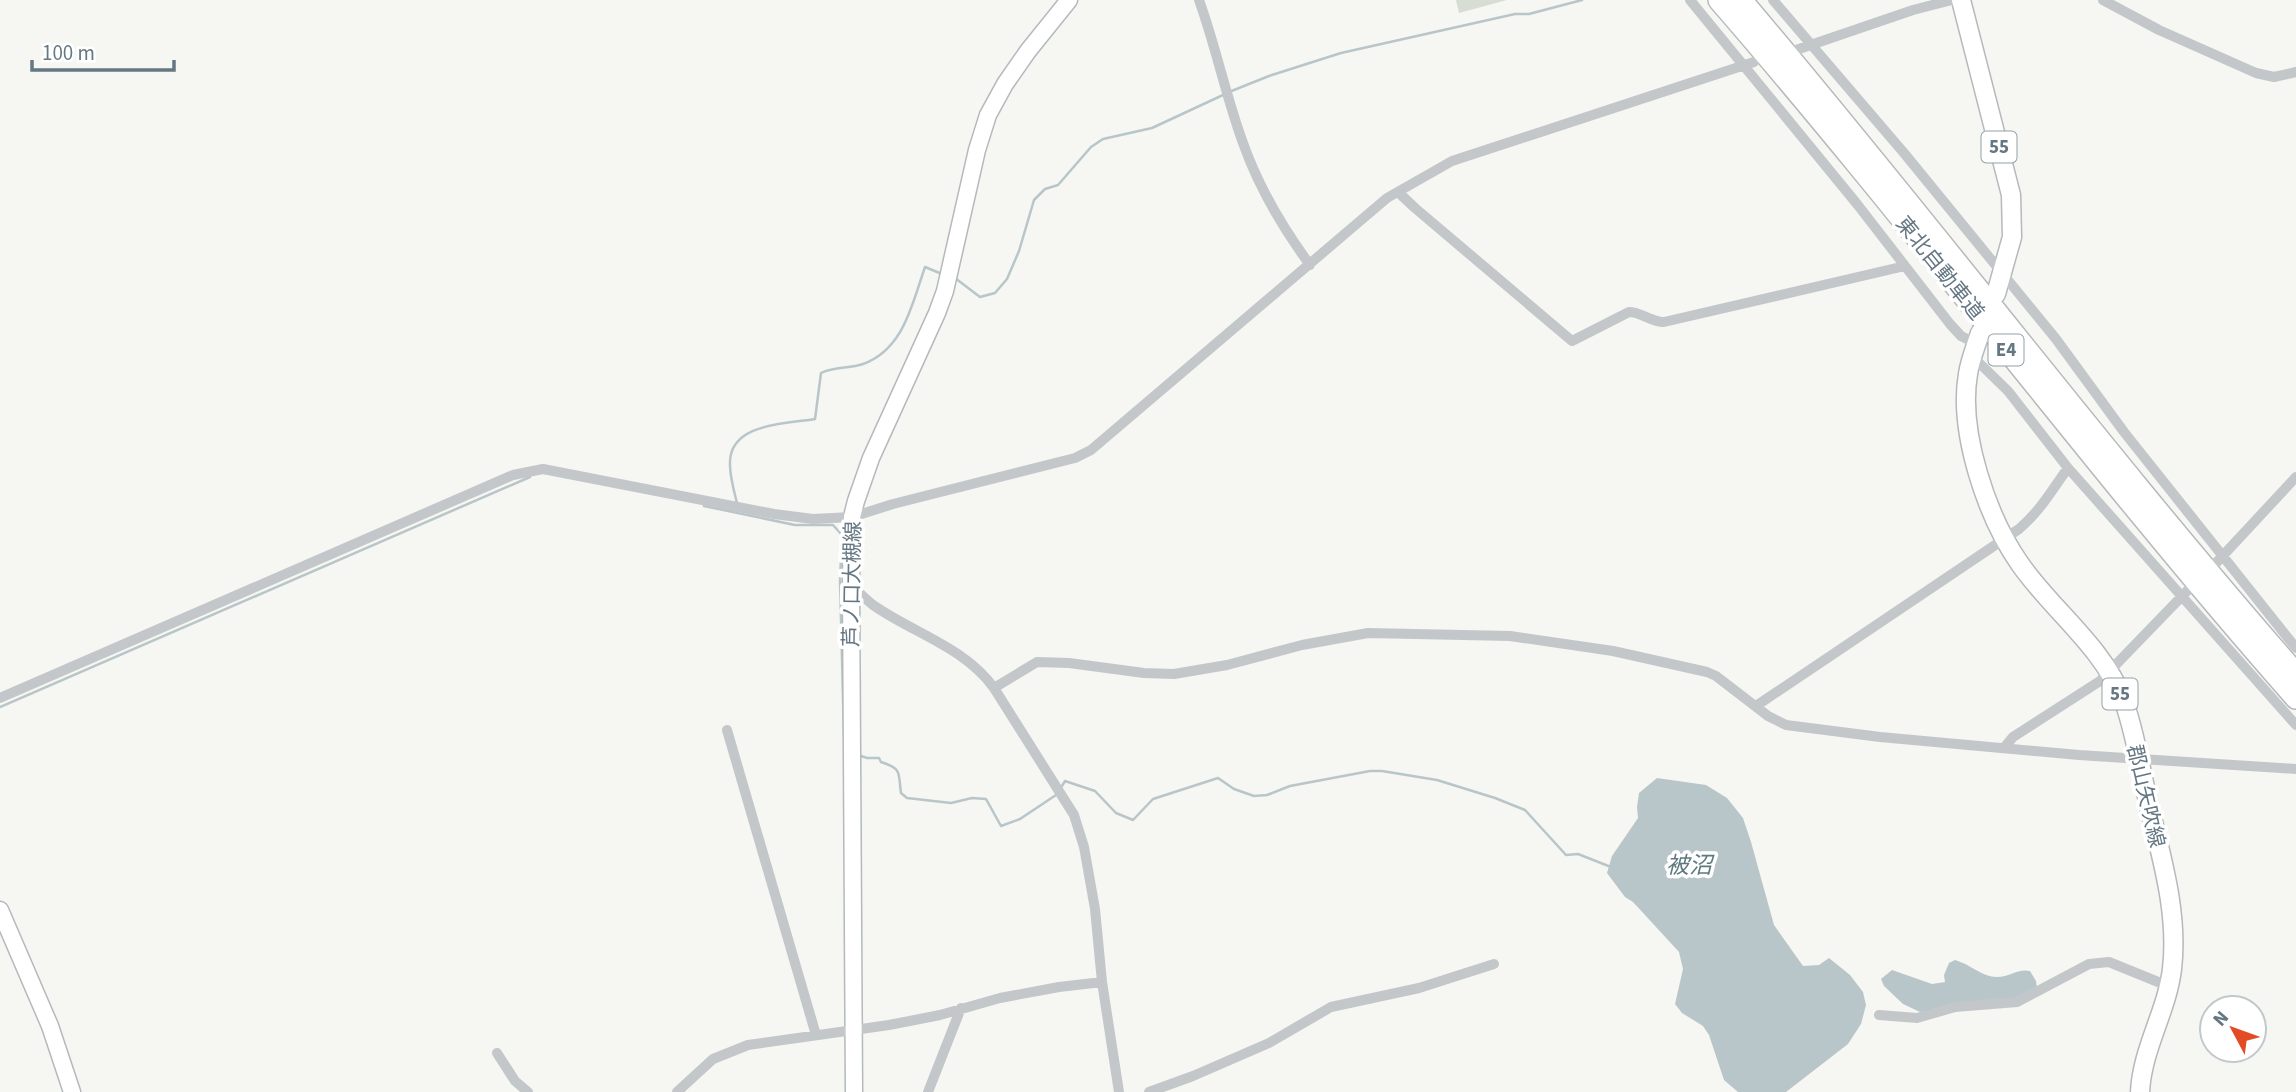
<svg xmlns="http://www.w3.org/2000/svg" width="2296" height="1092" font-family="'Source Sans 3','Noto Sans JP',sans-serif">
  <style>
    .green { fill: #d7ddd3 }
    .water { fill: #b9c6c9 }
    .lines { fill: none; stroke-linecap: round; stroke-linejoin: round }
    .stream { stroke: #b9c6c9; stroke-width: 2.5 }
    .secondary-casing { stroke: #b3b9bd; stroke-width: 19 }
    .primary-casing { stroke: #b4b9bc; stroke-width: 21 }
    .highway-casing { stroke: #b6b9bc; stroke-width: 24 }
    .street { stroke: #c3c7ca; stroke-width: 10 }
    .secondary { stroke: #fff; stroke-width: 16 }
    .primary { stroke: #fff; stroke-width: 18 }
    .highway { stroke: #fff; stroke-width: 21 }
    .labels { text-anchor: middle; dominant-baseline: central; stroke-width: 7; stroke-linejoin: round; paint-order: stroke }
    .shield { fill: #fff; stroke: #93a0a8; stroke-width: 2 }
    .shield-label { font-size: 19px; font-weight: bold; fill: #657783 }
    .street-label { font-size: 21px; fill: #657783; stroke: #fff }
    .water-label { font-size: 23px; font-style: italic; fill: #607980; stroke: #fff }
  </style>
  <rect width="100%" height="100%" fill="#f6f6f2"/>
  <path class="green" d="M 1456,0 L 1507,0 L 1459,13 Z"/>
  <path class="water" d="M 1657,778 L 1706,785 L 1727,798 L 1743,818 L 1751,842 L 1774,925 L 1803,966 L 1819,965 L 1829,958 L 1850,975 L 1863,992 L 1866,1005 L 1861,1024 L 1848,1044 L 1786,1092 L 1738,1092 L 1724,1080 L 1709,1035 L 1703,1026 L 1682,1013 L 1675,1004 L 1683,969 L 1679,952 L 1633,902 L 1625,897 L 1607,873 L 1612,856 L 1638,818 L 1637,807 L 1639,793 Z
    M 1955,960 C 1970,964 1982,977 1997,977 C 2010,977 2018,968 2030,971 L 2036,981 L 2037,989 L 2025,997 L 1920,1012 L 1903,1004 L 1884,986 L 1881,979 L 1892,970 L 1932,984 L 1945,982 L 1944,975 L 1949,963 Z"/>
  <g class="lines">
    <path class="stream" d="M 1229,92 L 1269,76 L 1341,53 L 1515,14 L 1529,14 L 1582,0
      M 955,278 L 980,297 L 995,293 L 1007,279 L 1019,251 L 1034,200 L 1045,189 L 1058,185 L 1091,147 L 1103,139 L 1152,128 L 1223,95
      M 737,503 C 734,491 730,477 730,465 C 728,423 785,424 815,419 L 821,373 C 835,366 849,369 863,364 C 904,349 912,304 925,267 L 942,274
      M 704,506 L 795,525 L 833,525 L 842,535 L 840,580 L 844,737
      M 0,707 L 530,477
      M 858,755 L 867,758 L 879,758 L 881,762 C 903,769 898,773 901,793 L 907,798 L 951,803 L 972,798 L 986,799 L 1001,826 L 1020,819 L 1056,795
      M 1062,786 L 1065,781 L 1095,791 L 1116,813 L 1133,820 L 1153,799 L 1218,778 L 1234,789 L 1254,796 L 1267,795 L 1290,786 L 1370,771 L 1382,771 L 1437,780 L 1495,798 L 1525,810 L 1566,855 L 1578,854 L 1611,867"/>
    <defs>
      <path id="secondary" d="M 0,910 L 50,1026 L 72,1092
        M 854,1092 L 851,585 L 852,517 L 856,501 L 871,458 L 937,313 L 945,291 L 977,150 L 988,115 L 1005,84 L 1028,51 L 1069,0"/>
      <path id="primary" d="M 1961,0 L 2011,195 L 2012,237 L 1996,294
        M 1980,333 C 1976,346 1970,360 1968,374 C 1958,432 1987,517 2020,564 C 2052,610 2102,646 2123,699 C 2134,728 2139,761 2146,792 C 2159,850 2179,909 2172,969 C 2167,1011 2142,1049 2140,1092"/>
      <path id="highway" d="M 1719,0 C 1917,228 2096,471 2296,698
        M 1741,0 C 1929,221 2104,455 2296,674"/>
    </defs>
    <use href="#secondary" class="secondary-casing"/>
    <use href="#primary" class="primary-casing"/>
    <use href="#highway" class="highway-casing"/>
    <path class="street" d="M 1199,0 C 1216,47 1226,97 1243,143 C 1259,188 1282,227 1310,265
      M 1690,0 L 1857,204 L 1950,324 L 1961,336 L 1977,344
      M 1773,0 L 1904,153 L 2056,339 L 2124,432 L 2296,648
      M 2103,0 L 2159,30 L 2256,73 L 2274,77 L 2296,72
      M 1796,50 L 1913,10 L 1952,0
      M 1398,192 L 1415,208 L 1572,341 L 1629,312 C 1641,312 1651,322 1664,322 L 1905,266
      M 1972,356 L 2008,391 L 2068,468 L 2296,725
      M 2216,563 L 2296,477
      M 851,585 C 859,592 867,601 876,607 C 916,634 965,648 994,688 L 1074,815 L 1084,847 L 1095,909 L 1102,982 L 1119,1092
      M 994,688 L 1037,662 L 1069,663 L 1144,673 L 1174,674 L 1227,665 L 1302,645 L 1368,633 L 1510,636 L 1613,651 L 1707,672 L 1716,676 L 1768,716 L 1786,725 L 1880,737 L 2079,755 L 2296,769
      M 0,698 L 513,475 L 543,469 L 774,514 L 813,519 L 852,517 L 893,504 L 1075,458 L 1091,450 L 1387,198 L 1452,161 L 1754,62
      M 1756,706 L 2019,529 C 2042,509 2051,491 2068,468
      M 727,730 L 816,1035
      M 2004,748 L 2013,737 L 2100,681 L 2188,590
      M 1879,1015 L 1917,1018 L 1955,1007 L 2017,1002 L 2089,964 L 2109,962 L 2168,986
      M 497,1053 L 515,1081 L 528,1092
      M 677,1092 L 713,1059 L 748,1045 L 889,1025 L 940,1015 L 1000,998 L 1059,987 L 1102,982
      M 928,1092 L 961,1008
      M 1149,1092 L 1193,1076 L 1269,1043 L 1331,1007 L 1419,988 L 1494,964"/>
    <use href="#secondary" class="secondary"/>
    <use href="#primary" class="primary"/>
    <use href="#highway" class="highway"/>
  </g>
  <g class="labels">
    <g class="shield">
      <rect x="1981.5" y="131.5" width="35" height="31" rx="5"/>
      <rect x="1988.5" y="334.5" width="35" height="31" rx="5"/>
      <rect x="2102.5" y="678.5" width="35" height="31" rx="5"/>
    </g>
    <g class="shield-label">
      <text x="1999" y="147">55</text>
      <text x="2006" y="350">E4</text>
      <text x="2120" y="694">55</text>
    </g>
    <g class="street-label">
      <text transform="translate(1940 268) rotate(51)">東北自動車道</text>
      <text transform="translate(852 584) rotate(-89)">芦ノ口大槻線</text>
      <text transform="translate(2146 796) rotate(77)">郡山矢吹線</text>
    </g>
    <g class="water-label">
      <text x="1689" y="865">被沼</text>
    </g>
  </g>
  <g transform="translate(2233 1029) rotate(311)"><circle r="33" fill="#ffffff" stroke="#c1c9cd" stroke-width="2"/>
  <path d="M0-5L12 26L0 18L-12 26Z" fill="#e34b25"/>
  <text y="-10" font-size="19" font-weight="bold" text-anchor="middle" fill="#657783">N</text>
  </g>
  <path d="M32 60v10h142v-10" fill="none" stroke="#657783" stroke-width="3.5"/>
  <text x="42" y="60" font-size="21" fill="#657783" stroke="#ffffff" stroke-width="5" paint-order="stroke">100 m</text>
</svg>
